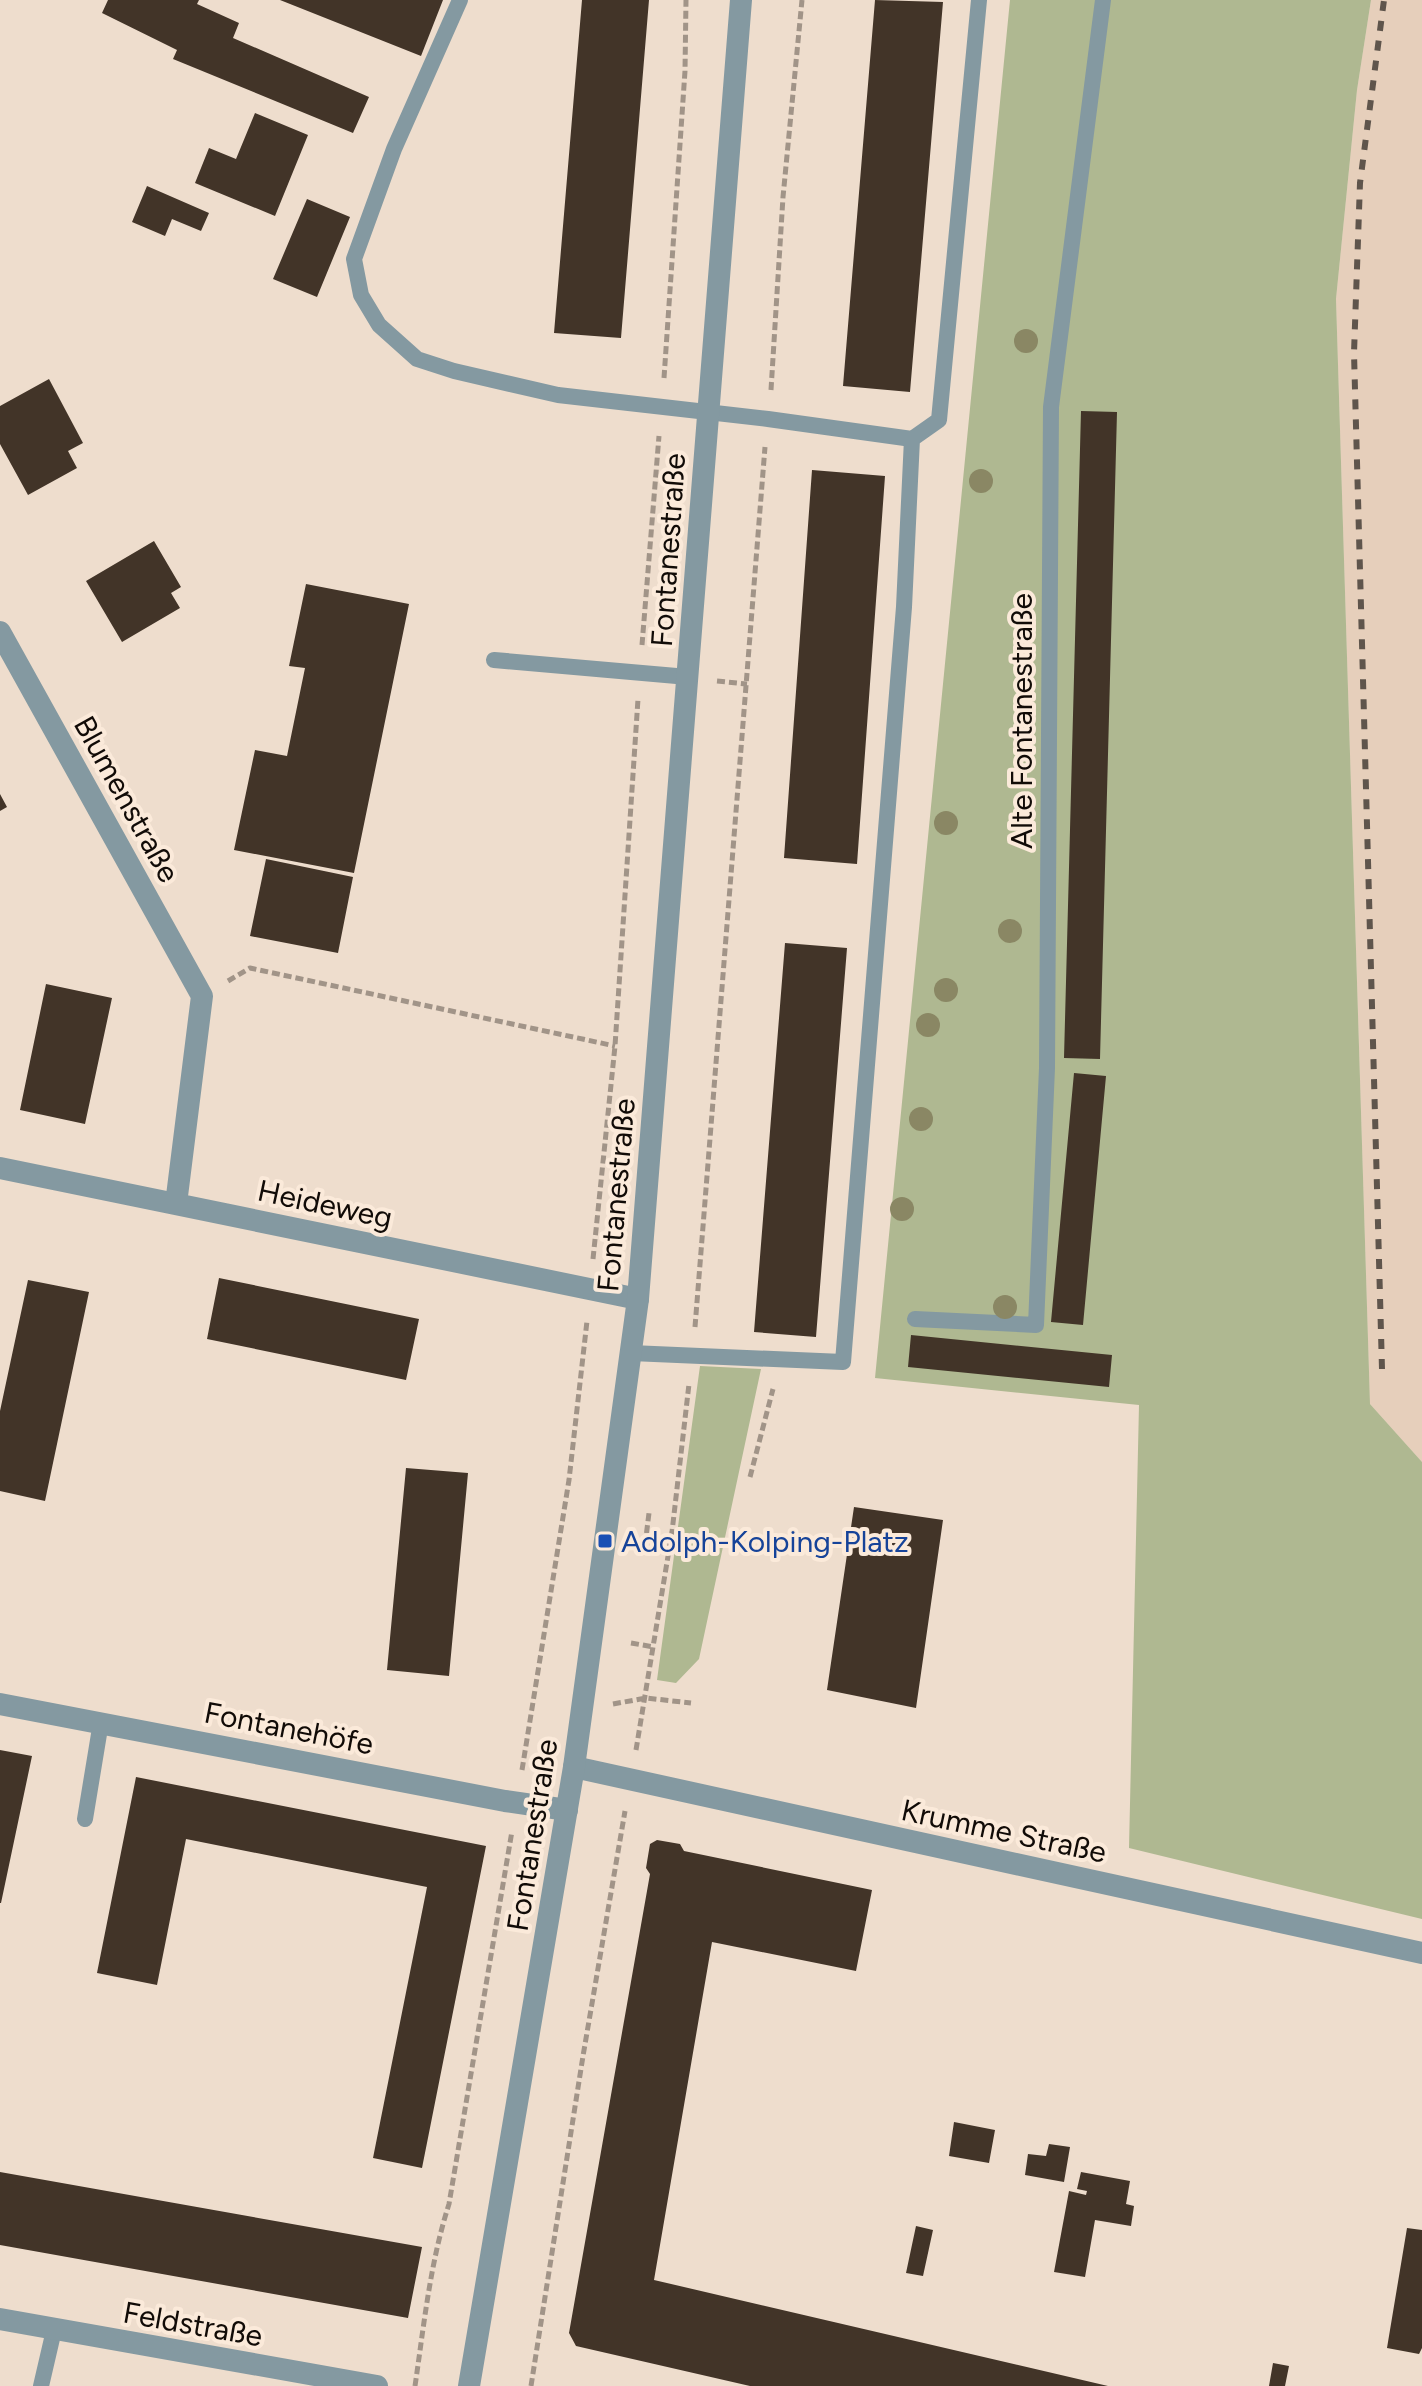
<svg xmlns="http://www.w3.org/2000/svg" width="1422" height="2386" font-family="Figtree,sans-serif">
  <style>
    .built { fill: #e6cfbb }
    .green { fill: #afb891 }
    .building { fill: #423428 }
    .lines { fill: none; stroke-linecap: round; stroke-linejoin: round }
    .path { stroke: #a19488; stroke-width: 5; stroke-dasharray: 8 4; stroke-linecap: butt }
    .service { stroke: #8499a1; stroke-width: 16 }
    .minor { stroke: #8499a1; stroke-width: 22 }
    .tertiary { stroke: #8499a1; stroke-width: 22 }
    .rail { stroke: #5f554c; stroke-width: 6; stroke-dasharray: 10 10; stroke-linecap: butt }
    .tree { fill: #8a8764 }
    .transit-dot { fill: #1a4fb4; stroke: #fbeada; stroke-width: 3 }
    .labels { text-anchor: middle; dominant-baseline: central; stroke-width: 8; stroke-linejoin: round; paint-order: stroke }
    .street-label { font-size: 30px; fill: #110b07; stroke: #fbeada }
    .transit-label { font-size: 30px; fill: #164399; stroke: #fbeada; text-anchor: start }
  </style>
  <rect width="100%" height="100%" fill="#eeddcd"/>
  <path class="built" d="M 1371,0 L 1422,0 L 1422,1462 L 1370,1404 L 1336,299 L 1357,90 Z"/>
  <path class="green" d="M 1010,0 L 1371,0 L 1357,90 L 1336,299 L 1370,1404 L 1422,1462 L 1422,1919 L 1129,1848 L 1139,1405 L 875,1378 Z
    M 700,1366 L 761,1369 L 699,1659 L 676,1683 L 657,1680 Z"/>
  <path class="building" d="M 108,0 L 199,0 L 197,4 L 239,23 L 233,38 L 369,97 L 353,133 L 173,59 L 177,50 L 102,13 Z
    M 280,0 L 443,0 L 421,56 Z
    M 582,0 L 649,0 L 621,338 L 554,333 Z
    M 875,0 L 943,2 L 910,392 L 843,386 Z
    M 255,113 L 308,135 L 275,216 L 195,183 L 209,148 L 236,159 Z
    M 147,186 L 209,213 L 201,231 L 172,219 L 165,236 L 132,222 Z
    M 307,199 L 350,217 L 317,297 L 273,279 Z
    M 49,379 L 83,443 L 68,451 L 77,468 L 28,495 L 0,444 L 0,406 Z
    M 1081,411 L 1117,412 L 1100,1059 L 1064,1058 Z
    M 812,470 L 885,476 L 857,864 L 784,858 Z
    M 154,541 L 181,587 L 171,593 L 180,608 L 122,642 L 86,581 Z
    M 306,584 L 409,604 L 354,873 L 234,850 L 255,750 L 287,756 L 305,668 L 289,666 Z
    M 0,794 L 7,807 L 0,811 Z
    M 266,859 L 353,877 L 338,953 L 250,936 Z
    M 785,943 L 847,948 L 816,1337 L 754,1332 Z
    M 46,984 L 112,998 L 85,1124 L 20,1110 Z
    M 1074,1073 L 1106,1076 L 1083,1325 L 1051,1322 Z
    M 219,1278 L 419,1319 L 406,1380 L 207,1339 Z
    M 28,1280 L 89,1292 L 45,1501 L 0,1491 L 0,1411 Z
    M 911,1335 L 1112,1355 L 1109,1387 L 908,1367 Z
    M 406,1468 L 468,1473 L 449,1676 L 387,1670 Z
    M 854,1507 L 943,1520 L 916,1708 L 827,1690 Z
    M 0,1750 L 32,1756 L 1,1903 L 0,1903 Z
    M 136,1777 L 486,1846 L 422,2168 L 373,2158 L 427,1887 L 186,1839 L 157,1985 L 97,1973 Z
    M 657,1840 L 680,1844 L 684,1851 L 872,1890 L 856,1971 L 712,1942 L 654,2280 L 1108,2386 L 750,2386 L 576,2346 L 569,2333 L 650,1874 L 646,1868 L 650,1844 Z
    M 954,2122 L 995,2130 L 989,2163 L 949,2156 Z
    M 1049,2144 L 1070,2147 L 1064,2182 L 1025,2175 L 1028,2154 L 1046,2156 Z
    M 0,2172 L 422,2247 L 408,2318 L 0,2245 Z
    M 1081,2172 L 1130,2181 L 1126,2204 L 1134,2206 L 1131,2226 L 1095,2220 L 1085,2277 L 1054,2272 L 1069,2191 L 1086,2195 L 1087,2191 L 1077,2189 Z
    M 916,2226 L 933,2230 L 923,2276 L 906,2273 Z
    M 1407,2228 L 1422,2230 L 1422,2348 L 1419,2354 L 1387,2348 Z
    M 1273,2363 L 1289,2366 L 1285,2386 L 1269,2386 Z"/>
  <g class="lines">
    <path class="path" d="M 664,378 L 685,71 L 686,0
      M 771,390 L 783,197 L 802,0
      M 642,645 L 659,436
      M 717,681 L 747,684
      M 228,981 L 250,968 L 615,1046
      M 593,1259 L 615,1046 L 638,699
      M 695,1327 L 765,447
      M 750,1477 L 773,1389
      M 645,1545 L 649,1513
      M 631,1643 L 654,1647
      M 613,1704 L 646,1698 L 691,1703
      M 636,1750 L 672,1532 L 689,1384
      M 522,1770 L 569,1480 L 587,1321
      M 415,2386 C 424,2325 430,2263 449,2204 L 512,1831
      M 531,2386 L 583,2056 L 625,1811"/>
    <path class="service" d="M 460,0 L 394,149 L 354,259 L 361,295 L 379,325 L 417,359 L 454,371 L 558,395 L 768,419 L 912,439
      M 494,660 L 688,677
      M 915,1319 L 1036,1325 L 1047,1068 L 1051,407 L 1103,0
      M 631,1353 L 843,1362 L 904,607 L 912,439 L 939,420 L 979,0
      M 85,1819 L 101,1722
      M 41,2386 L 54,2330"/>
    <path class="minor" d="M 0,632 L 202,996 L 176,1204
      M 0,1168 L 638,1299
      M 0,1704 L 505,1801 L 567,1810
      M 574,1767 L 1422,1953
      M 0,2319 L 377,2386"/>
    <path class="tertiary" d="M 469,2386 L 574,1767 L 638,1299 L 741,0"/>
    <path class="rail" d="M 1382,1369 L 1354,353 L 1360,183 L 1384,0"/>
  </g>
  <g class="tree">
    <circle cx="1026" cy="341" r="12"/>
    <circle cx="981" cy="481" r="12"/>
    <circle cx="946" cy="823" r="12"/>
    <circle cx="1010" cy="931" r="12"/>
    <circle cx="946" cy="990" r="12"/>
    <circle cx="928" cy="1025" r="12"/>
    <circle cx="921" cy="1119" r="12"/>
    <circle cx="902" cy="1209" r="12"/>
    <circle cx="1005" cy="1307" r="12"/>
  </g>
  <rect class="transit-dot" x="597" y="1533" width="16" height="16" rx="4"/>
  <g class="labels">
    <g class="street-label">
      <text transform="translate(668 550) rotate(-86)">Fontanestraße</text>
      <text transform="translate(1021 721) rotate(-90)">Alte Fontanestraße</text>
      <text transform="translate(127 799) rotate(61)">Blumenstraße</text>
      <text transform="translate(616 1195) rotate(-85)">Fontanestraße</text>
      <text transform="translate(325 1204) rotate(12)">Heideweg</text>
      <text transform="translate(289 1728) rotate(11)">Fontanehöfe</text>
      <text transform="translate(1004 1831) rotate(12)">Krumme Straße</text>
      <text transform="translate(532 1835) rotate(-81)">Fontanestraße</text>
      <text transform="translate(193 2324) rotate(10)">Feldstraße</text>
    </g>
    <g class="transit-label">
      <text x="621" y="1541">Adolph-Kolping-Platz</text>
    </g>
  </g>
</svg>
